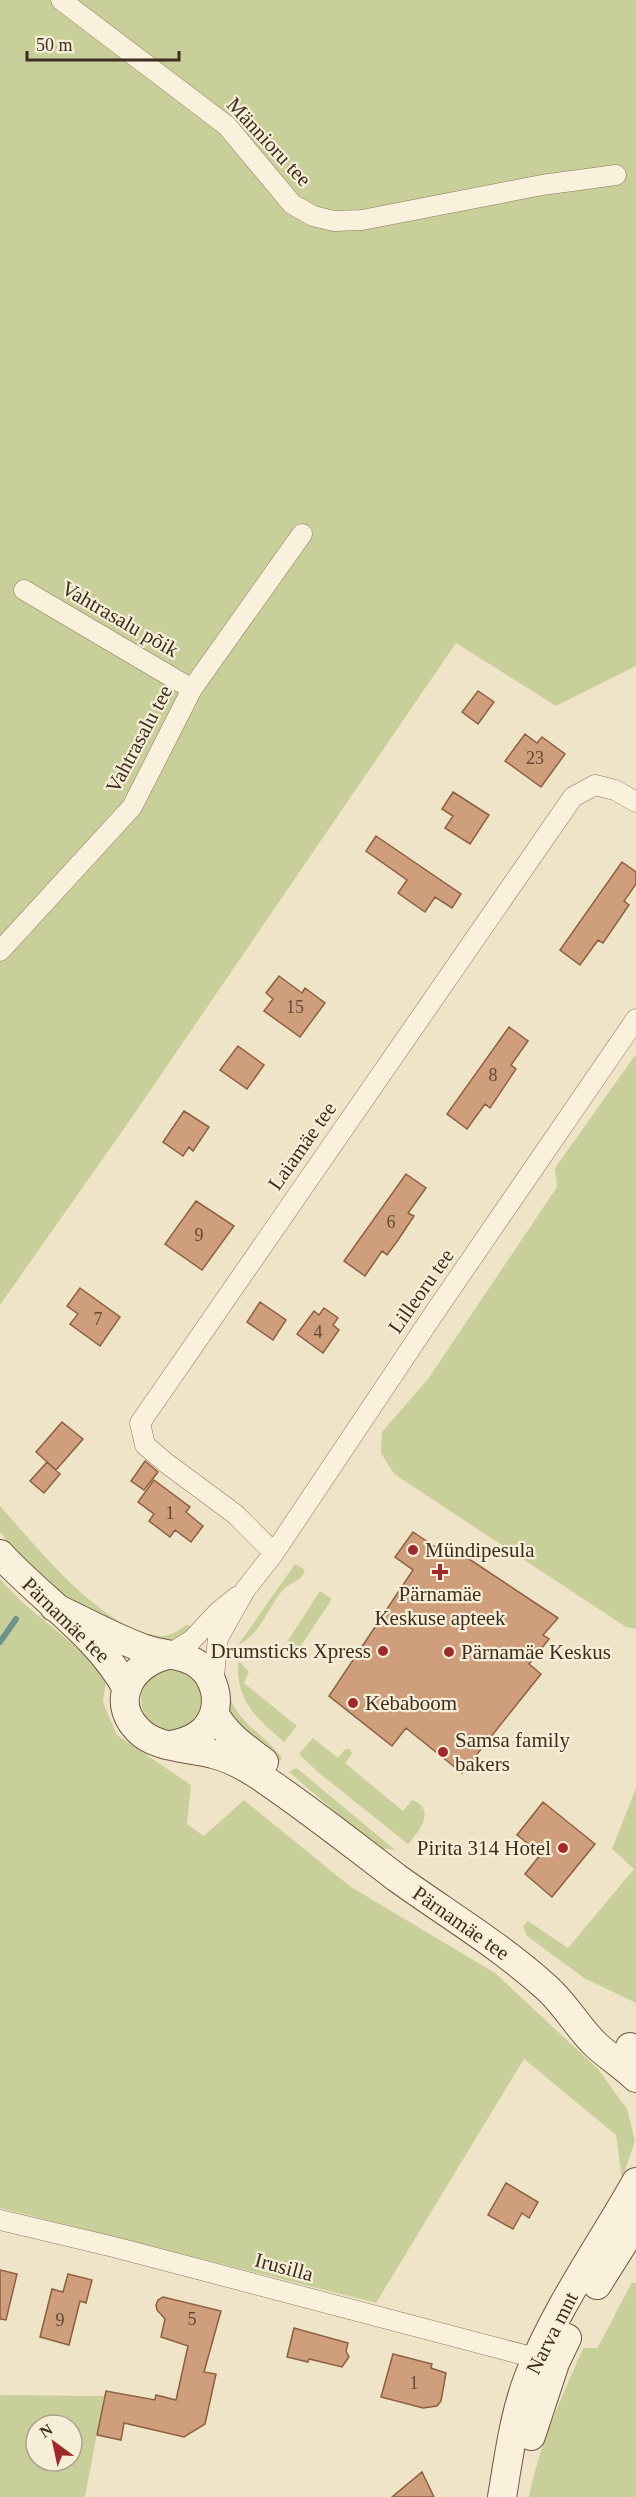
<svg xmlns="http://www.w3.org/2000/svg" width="636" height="2497" font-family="Georgia,serif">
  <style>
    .green { fill: #c9cf9b; fill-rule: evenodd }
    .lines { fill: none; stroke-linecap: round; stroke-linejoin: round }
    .stream { stroke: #6f938a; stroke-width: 6 }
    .building { fill: #cf9f7d; stroke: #8d5f41; stroke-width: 1.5 }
    .street-casing { stroke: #8d765c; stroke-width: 21 }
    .secondary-casing { stroke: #6f573f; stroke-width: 30 }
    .street { stroke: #faf1dc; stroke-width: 20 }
    .secondary { stroke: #faf1dc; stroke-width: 28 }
    .poi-dot { fill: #9e2a2b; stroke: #f7eed8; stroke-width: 2 }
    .labels { text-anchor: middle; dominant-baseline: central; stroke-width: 4.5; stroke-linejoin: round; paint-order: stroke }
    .number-label { font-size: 18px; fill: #624a37 }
    .street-label { font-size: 21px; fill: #3d2e20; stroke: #f7eed8 }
    .poi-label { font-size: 21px; fill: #3d2e20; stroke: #f7eed8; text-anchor: start }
  </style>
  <rect width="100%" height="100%" fill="#f0e4c8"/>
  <path class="green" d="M 0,0 L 636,0 L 636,666 L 556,706 L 456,643 L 130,1120 L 0,1305 Z
    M 636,1054 L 636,1629 L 626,1627 L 394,1474 L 381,1453 L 382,1432 L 428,1379 L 557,1187 L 555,1168 Z
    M 0,1506 C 37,1547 104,1633 162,1636 C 171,1636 180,1629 187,1625 L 194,1628 L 185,1636 L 166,1643 L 99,1622 L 44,1581 L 6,1540 L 0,1532 Z
    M 295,1564 L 305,1570 C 301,1583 290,1582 282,1591 C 267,1609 260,1635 238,1645 Z
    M 0,1579 L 21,1601 L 107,1673 L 103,1702 L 117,1735 L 191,1785 L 187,1824 L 204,1836 L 244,1800 L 351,1887 L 495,1973 L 598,2069 L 627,2109 L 635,2141 L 622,2179 L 616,2135 L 524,2059 L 376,2303 L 0,2208 Z
    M 320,1591 L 332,1599 L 298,1650 L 287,1642 Z
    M 240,1662 L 249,1672 L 244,1683 L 297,1726 L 284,1742 C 257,1718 236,1702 238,1663 Z
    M141 1700a30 30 0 1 1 60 0a30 30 0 1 1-60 0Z
    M 227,1691 C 239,1726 263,1732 282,1758 L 279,1762 L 242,1735 L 226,1710 Z
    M 313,1738 L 338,1758 L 345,1749 L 350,1749 L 352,1754 L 345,1763 L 403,1811 L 412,1800 C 437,1809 419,1832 408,1844 L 319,1773 L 299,1754 Z
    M 296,1768 L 299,1770 L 395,1850 L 379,1848 L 370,1842 L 289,1772 Z
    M 636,1788 L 636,2003 L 584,1978 L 527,1936 L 523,1926 L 528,1921 L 568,1948 L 634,1869 L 612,1849 Z
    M 632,2283 L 636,2283 L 636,2497 L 529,2497 C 539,2445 562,2397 583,2348 L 597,2348 C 610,2327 619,2304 632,2283 Z
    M 0,2395 L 104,2396 L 85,2497 L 0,2497 ZM 36,2425 L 72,2425 L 72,2461 L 36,2461 Z"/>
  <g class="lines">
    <path class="stream" d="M 0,1642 L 16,1619"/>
  </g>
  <path class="building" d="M 478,691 L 494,702 L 478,724 L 462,712 Z
    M 525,734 L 537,743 L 542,737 L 565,754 L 541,787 L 505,761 Z
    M 453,792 L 489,815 L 470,844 L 445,828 L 453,816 L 442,809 Z
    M 376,836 L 461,894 L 452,908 L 435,897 L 425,912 L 398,893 L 407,880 L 366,851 Z
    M 622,862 L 636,872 L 636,884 L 624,901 L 629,905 L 603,943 L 598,940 L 580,965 L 560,950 Z
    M 279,976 L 302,993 L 305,988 L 325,1003 L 300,1037 L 264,1011 L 273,999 L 266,993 Z
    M 509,1027 L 528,1041 L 511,1065 L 516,1069 L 490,1108 L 485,1104 L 467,1129 L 447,1114 Z
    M 238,1046 L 264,1065 L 247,1089 L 220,1070 Z
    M 184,1111 L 209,1127 L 193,1151 L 189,1147 L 183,1156 L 163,1142 Z
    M 406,1174 L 426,1188 L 408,1213 L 414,1216 L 398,1240 L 387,1255 L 382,1251 L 365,1276 L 344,1261 Z
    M 196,1201 L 234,1226 L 202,1270 L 165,1244 Z
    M 80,1288 L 120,1317 L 100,1346 L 70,1324 L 78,1314 L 67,1306 Z
    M 260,1302 L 286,1320 L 273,1340 L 247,1322 Z
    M 324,1308 L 338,1318 L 333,1325 L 339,1330 L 323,1353 L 297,1334 L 314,1311 L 319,1315 Z
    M 62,1422 L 83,1439 L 56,1470 L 36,1452 Z
    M 145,1461 L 158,1472 L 144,1490 L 131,1481 Z
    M 47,1462 L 60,1474 L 44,1493 L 30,1481 Z
    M 154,1480 L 190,1507 L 186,1512 L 203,1526 L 191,1542 L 175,1530 L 170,1537 L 149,1521 L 154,1514 L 138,1502 Z
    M 413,1532 L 434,1546 L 460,1553 L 558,1618 L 543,1635 L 549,1639 L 529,1664 L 541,1674 L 462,1773 L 406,1728 L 392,1746 L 329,1696 L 413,1570 L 395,1557 Z
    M 543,1802 L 595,1844 L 552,1897 L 525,1874 L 541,1854 L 517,1835 Z
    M 506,2183 L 538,2202 L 529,2218 L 522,2213 L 513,2229 L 488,2215 Z
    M 0,2270 L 17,2274 L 6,2320 L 0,2319 Z
    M 68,2274 L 92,2280 L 86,2303 L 80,2301 L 69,2345 L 40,2337 L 52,2289 L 63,2292 Z
    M 163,2297 L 221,2311 L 204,2372 L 216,2374 L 205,2424 L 184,2437 L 124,2423 L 121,2440 L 97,2435 L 106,2391 L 155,2400 L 156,2395 L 176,2400 L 188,2346 L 161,2337 L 165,2319 L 157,2310 L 156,2305 L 158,2300 Z
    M 294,2328 L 348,2343 L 346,2351 L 349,2357 L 342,2367 L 309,2359 L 308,2362 L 287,2357 Z
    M 393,2354 L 432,2364 L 431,2368 L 446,2373 L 441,2401 L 437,2406 L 423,2408 L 381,2397 Z
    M 422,2472 L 434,2497 L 392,2497 Z"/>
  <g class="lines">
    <defs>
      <path id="street" d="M 61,0 L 227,126 L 292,204 L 313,216 L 334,221 L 362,220 L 542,185 L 616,175
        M 24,590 L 192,689
        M 0,951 L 132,807 L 192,689 L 302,534
        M 274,1553 L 235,1514 L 166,1463 L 145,1445 L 140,1423 L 573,797 L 595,785 L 615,790 L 636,802
        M 168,1655 L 192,1640 L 218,1612 L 238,1596
        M 213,1684 L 218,1638 L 245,1590 L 274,1553 L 435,1312 L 636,1019
        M 0,2220 L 114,2247 L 547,2361"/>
      <path id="secondary" d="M 0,1554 C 41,1599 98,1635 127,1689
        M 54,1607 C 84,1621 114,1638 145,1649 C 164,1656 186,1653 201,1667 C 214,1678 219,1698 214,1713 C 208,1733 191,1741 172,1745
        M 168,1655 C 133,1662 109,1699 137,1729 C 155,1749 188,1747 213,1754 C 230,1758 244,1766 258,1775 C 306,1807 351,1843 397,1878 C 447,1914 501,1946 547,1988 C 565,2004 577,2026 594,2043 C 607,2056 623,2065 636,2078
        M 214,1713 C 226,1735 244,1747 264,1762
        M 630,2047 L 636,2049
        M 597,2285 L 636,2223
        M 531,2436 L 555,2363 L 567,2338
        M 502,2497 C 509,2456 514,2414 529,2376 C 556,2307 600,2246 636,2182"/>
    </defs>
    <use href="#street" class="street-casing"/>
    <use href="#secondary" class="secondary-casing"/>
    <use href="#street" class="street"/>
    <use href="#secondary" class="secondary"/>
  </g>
  <g class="poi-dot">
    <circle cx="413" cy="1550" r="6"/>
    <path d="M437 1563h6v6h6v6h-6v6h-6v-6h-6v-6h6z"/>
    <circle cx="383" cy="1651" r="6"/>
    <circle cx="449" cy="1652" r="6"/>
    <circle cx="353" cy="1703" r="6"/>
    <circle cx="443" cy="1752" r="6"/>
    <circle cx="563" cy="1848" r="6"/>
  </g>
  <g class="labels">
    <g class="number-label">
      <text x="535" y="758">23</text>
      <text x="295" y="1007">15</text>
      <text x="493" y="1075">8</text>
      <text x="391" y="1222">6</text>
      <text x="199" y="1235">9</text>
      <text x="98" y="1319">7</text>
      <text x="318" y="1332">4</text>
      <text x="170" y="1513">1</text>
      <text x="192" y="2319">5</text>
      <text x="60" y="2320">9</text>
      <text x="414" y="2383">1</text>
    </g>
    <g class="street-label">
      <text transform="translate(269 142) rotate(47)">Männioru tee</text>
      <text transform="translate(120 619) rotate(30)">Vahtrasalu põik</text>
      <text transform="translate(139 739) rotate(-62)">Vahtrasalu tee</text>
      <text transform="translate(302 1146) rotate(-55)">Laiamäe tee</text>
      <text transform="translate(421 1291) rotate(-55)">Lilleoru tee</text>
      <text transform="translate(66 1620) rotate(44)">Pärnamäe tee</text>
      <text transform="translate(461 1923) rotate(35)">Pärnamäe tee</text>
      <text transform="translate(284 2267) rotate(15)">Irusilla</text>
      <text transform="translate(552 2333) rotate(-63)">Narva mnt</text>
    </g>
    <g class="poi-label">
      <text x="425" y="1550">Mündipesula</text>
      <text x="440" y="1594" text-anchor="middle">Pärnamäe<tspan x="440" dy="24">Keskuse apteek</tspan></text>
      <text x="371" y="1651" text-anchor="end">Drumsticks Xpress</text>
      <text x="461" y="1652">Pärnamäe Keskus</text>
      <text x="365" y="1703">Kebaboom</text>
      <text x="455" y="1740">Samsa family<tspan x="455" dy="24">bakers</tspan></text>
      <text x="551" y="1848" text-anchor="end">Pirita 314 Hotel</text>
    </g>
  </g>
  <g transform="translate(54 2443) rotate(327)"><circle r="28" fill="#f7eed8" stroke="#ada18e" stroke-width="1.5"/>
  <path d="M0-4.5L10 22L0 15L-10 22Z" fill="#9e2a2b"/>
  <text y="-9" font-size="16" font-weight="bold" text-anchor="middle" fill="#3d2e20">N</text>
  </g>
  <path d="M27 51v9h152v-9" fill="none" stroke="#3d2e20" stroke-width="3"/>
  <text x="36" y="51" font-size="18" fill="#3d2e20" stroke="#f7eed8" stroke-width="4.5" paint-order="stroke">50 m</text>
</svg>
